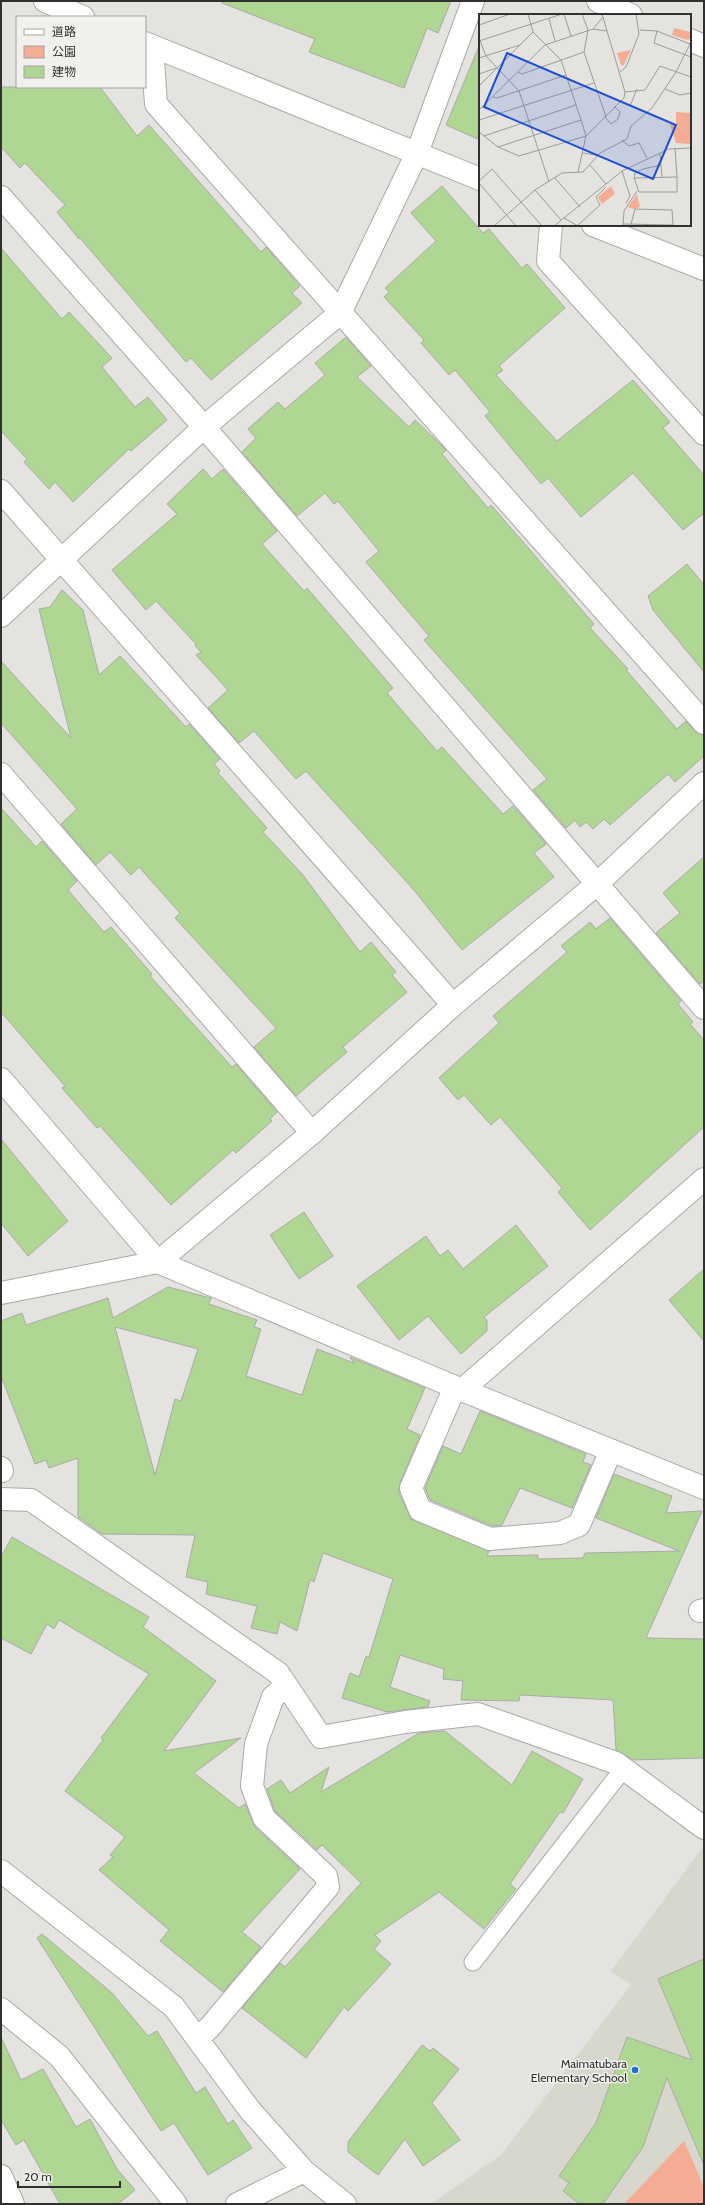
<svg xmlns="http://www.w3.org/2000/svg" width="705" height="2205" font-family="Cabin,'Noto Sans JP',sans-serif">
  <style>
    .built { fill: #d8d7cd }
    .green { fill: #f4ad94 }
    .building { fill: #afd693; stroke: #a9aba8; fill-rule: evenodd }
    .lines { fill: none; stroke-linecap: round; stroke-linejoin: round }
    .service-casing { stroke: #aaa9a6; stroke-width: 19 }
    .minor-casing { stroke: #aaa9a6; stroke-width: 24 }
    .tertiary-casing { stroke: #aaa9a6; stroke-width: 24 }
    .service { stroke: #fff; stroke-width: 17 }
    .minor { stroke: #fff; stroke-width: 22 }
    .tertiary { stroke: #fff; stroke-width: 22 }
    .poi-dot { fill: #1672dc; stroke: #f1f0ed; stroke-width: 1.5 }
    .labels { text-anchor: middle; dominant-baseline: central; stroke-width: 3; stroke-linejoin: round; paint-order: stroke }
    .poi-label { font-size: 12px; fill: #30302f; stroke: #f1f0ed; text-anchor: end }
    .inset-road { fill: none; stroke: #9c9b99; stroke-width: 1 }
    .view { fill: #1d4ed8; fill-opacity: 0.15; stroke: #1d4ed8; stroke-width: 2 }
    .inset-edge { fill: none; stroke: #30302f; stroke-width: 2 }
  </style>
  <rect width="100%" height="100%" fill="#e4e3e0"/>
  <path class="built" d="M 702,1848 L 704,1849 L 704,2204 L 431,2204 L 501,2155 L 631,1985 L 611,1971 Z"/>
  <path class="green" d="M 684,2141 L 704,2187 L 704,2204 L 624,2204 Z"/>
  <path class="building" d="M 222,1 L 451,1 L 438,33 L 427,28 L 404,88 L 309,52 L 315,39 L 222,3 Z
    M 480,44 L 480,140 L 446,125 Z
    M 1,87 L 100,87 L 137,136 L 149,125 L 261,252 L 266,247 L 300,286 L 292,293 L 302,303 L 211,380 L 191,358 L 186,362 L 80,238 L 79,239 L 57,212 L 65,205 L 25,163 L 20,168 L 1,147 Z
    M 442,186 L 483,233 L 489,229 L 522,268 L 527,264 L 565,308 L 499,366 L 503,370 L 496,375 L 557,441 L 633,380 L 670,422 L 663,428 L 704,475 L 704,513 L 683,530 L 633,473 L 581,517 L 548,478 L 541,484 L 485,416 L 490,412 L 455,370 L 449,375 L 421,343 L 424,340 L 384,297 L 389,292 L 385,288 L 436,241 L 411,213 Z
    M 1,248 L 62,319 L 69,312 L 112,358 L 102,367 L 135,407 L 148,397 L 167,420 L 131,451 L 129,449 L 73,502 L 55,482 L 49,489 L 24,462 L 27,459 L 1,431 Z
    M 346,337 L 371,366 L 357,377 L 409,427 L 415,420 L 436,440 L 446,450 L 442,454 L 488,508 L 491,505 L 594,624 L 590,628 L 628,669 L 626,670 L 677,729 L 686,721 L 695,732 L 704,735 L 704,756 L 675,782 L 668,774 L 610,825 L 604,819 L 593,829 L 586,822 L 580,827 L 575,820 L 566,828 L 533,790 L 547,779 L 424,640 L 429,636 L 366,562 L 379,551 L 338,501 L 334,504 L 325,493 L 297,516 L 242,452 L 256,438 L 248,429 L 278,402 L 285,409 L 325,375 L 315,363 Z
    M 203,469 L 212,479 L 223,469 L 277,531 L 262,544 L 304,591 L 307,588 L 393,688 L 387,693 L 437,751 L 442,747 L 503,814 L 513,806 L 546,844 L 534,853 L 554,877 L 462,950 L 413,889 L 306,771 L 296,779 L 254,731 L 239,743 L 208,708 L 228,690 L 196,655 L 201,652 L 195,646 L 196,644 L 156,601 L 146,610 L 112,570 L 177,514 L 167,504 Z
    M 687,564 L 704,585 L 704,672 L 653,610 L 648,596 Z
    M 62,590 L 83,610 L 99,675 L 120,656 L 186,727 L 189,724 L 220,759 L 214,764 L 220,771 L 218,773 L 267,828 L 263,832 L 303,875 L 360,952 L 371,942 L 396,972 L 392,975 L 407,992 L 343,1047 L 347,1052 L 296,1096 L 254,1047 L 276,1028 L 175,918 L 180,913 L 139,867 L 131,875 L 110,852 L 96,865 L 61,824 L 77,809 L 1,723 L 1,661 L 71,738 L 39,609 L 50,607 Z
    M 1,808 L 36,847 L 42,841 L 77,881 L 68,890 L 104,932 L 111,927 L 152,974 L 150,976 L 232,1067 L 236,1064 L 277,1112 L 270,1119 L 272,1121 L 236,1153 L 233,1150 L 171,1205 L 100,1126 L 97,1128 L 62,1088 L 65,1086 L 1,1012 Z
    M 704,857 L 704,981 L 700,984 L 656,933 L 680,913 L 663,893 Z
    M 610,918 L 681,1001 L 678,1004 L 693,1022 L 690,1024 L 704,1040 L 704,1127 L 590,1230 L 558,1192 L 562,1188 L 500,1117 L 491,1125 L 464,1095 L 458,1100 L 439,1078 L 499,1023 L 493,1016 L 567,952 L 561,946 L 590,922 L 596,929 Z
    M 1,1139 L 68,1221 L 28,1256 L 1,1223 Z
    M 304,1212 L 333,1256 L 299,1279 L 270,1235 Z
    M 516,1225 L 548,1266 L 484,1317 L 487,1320 L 487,1331 L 461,1354 L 428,1316 L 399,1340 L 357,1286 L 426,1236 L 440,1256 L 448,1250 L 463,1269 Z
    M 704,1269 L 704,1341 L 669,1300 Z
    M 168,1287 L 211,1298 L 209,1304 L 257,1320 L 254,1327 L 261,1329 L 246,1376 L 302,1395 L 317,1349 L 354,1363 L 350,1357 L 425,1388 L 407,1429 L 420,1435 L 400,1483 L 399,1493 L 411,1519 L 489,1551 L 487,1556 L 538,1555 L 538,1559 L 583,1558 L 585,1553 L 679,1551 L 596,1518 L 614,1474 L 672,1496 L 666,1513 L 702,1511 L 646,1638 L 704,1639 L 704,1758 L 634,1760 L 616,1750 L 613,1700 L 520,1695 L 519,1701 L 461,1700 L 463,1681 L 443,1679 L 444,1669 L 400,1655 L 390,1687 L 430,1701 L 428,1707 L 387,1712 L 342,1698 L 350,1673 L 359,1677 L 366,1656 L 369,1657 L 393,1579 L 323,1553 L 314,1582 L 310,1580 L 297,1631 L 280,1622 L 277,1634 L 251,1628 L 257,1606 L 206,1594 L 208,1582 L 186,1577 L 195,1535 L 102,1534 L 78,1517 L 78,1458 L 49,1468 L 46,1460 L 35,1464 L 1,1376 L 1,1321 L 22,1313 L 26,1325 L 108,1298 L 113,1318 ZM 115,1327 L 198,1349 L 181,1401 L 175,1399 L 155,1475 Z
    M 480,1411 L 586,1454 L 583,1462 L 591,1465 L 572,1508 L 520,1488 L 502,1525 L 492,1526 L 430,1500 L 425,1488 L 443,1446 L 461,1454 Z
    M 12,1537 L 149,1617 L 143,1627 L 216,1681 L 164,1751 L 241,1738 L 194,1773 L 239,1808 L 245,1804 L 255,1827 L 300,1869 L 242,1932 L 261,1947 L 223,1992 L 160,1941 L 169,1930 L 99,1870 L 113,1857 L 110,1855 L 125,1837 L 65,1791 L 103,1740 L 101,1738 L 149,1674 L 59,1620 L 54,1629 L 47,1624 L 31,1654 L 1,1638 L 1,1557 Z
    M 445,1731 L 512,1785 L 532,1751 L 583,1779 L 563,1813 L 560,1812 L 510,1884 L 516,1889 L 484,1929 L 439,1892 L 375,1935 L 381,1941 L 374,1949 L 391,1964 L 348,2011 L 344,2007 L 306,2058 L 242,2008 L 280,1963 L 285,1967 L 361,1883 L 322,1845 L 317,1850 L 275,1811 L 267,1789 L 281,1780 L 290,1793 L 329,1767 L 321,1792 L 419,1733 Z
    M 42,1934 L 112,1993 L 148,2036 L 157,2031 L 196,2093 L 205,2087 L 228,2124 L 233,2120 L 252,2148 L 208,2175 L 174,2123 L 161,2131 L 37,1938 Z
    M 704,1959 L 704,2165 L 667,2078 L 643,2147 L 603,2204 L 580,2204 L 563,2191 L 569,2183 L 559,2176 L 596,2123 L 627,2037 L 692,2060 L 658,1979 Z
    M 1,2037 L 21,2080 L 43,2069 L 76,2127 L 90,2119 L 117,2169 L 135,2190 L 118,2204 L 60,2204 L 24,2140 L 16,2145 L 1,2120 Z
    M 422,2045 L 430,2051 L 433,2048 L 459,2069 L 432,2103 L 460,2140 L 423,2166 L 405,2139 L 378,2175 L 348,2152 L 348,2142 Z"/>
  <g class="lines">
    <defs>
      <path id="service" d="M 473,1962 L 624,1768"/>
      <path id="minor" d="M 598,1 L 631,15
        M 690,40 L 704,46
        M 152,46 L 156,104 L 704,723
        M 1,197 L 204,427 L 704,1008
        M 551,225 L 548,261 L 704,434
        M 1,491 L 453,1005
        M 1,616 L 204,427 L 340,313 L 417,153 L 473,1
        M 1,774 L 312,1133
        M 1,1079 L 158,1262 L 462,1390 L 704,1488
        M 455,1387 L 411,1488 L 420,1510 L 490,1539 L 560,1533 L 579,1525 L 611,1450
        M 462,1390 L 704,1179
        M 1,1468 L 2,1471
        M 1,1499 L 31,1500 L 278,1673 L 321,1737 L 405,1722 L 478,1714 L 616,1763 L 704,1828
        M 700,1611 L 704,1610
        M 1,1871 L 174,2007 L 249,2109 L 304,2171 L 345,2204
        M 1,2009 L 59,2056 L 176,2204
        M 198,2038 L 209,2028 L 328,1887 L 326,1876 L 264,1818 L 252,1786 L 256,1744 L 273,1697 L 286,1686
        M 1,2176 L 13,2204
        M 237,2204 L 304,2171"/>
      <path id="tertiary" d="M 45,1 L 83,17
        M 145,43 L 480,179
        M 593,225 L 704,269
        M 1,1293 L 158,1262 L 312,1133 L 453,1005 L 598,883 L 704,783"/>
    </defs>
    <use href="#service" class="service-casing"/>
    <use href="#minor" class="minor-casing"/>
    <use href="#tertiary" class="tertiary-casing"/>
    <use href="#service" class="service"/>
    <use href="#minor" class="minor"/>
    <use href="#tertiary" class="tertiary"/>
  </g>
  <circle class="poi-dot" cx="635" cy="2070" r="4"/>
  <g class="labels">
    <g class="poi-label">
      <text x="627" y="2063">Maimatubara<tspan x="627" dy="14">Elementary School</tspan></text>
    </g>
  </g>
  <g transform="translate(479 14)">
    <rect width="212" height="212" fill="#e4e3e0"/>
    <path d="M 195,14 L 212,18 L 211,25 L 208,26 L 193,21 ZM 152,36 L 144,52 L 142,51 L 138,39 ZM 197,98 L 212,99 L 211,130 L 197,129 L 191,110 L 197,110 ZM 132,172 L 136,180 L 123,190 L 119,183 ZM 158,180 L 161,193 L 154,195 L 149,193 Z" fill="#f4ad94"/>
    <path class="inset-road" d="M 49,0 L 54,18 L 82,46 L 102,106 L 107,122 L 99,158M 85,0 L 92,22M 103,0 L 109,16 L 105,38 L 127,103M 70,5 L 76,27M 0,11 L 31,0M 114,15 L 128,17M 161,16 L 178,17 L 211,30M 178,17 L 175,29 L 212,43M 0,24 L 7,42 L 40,77 L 70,168M 0,27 L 83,0M 0,44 L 41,31M 39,58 L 43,60 L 105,38M 141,58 L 147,53 L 160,20 L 157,0M 0,60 L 17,54M 0,72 L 54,18M 186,75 L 201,81 L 212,79M 146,78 L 166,76 L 181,52 L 212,63M 14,83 L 18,84 L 87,61M 151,92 L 158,75M 0,96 L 66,31 L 114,15 L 124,3M 126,103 L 132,110 L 139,105 L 141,98 L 136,93M 0,106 L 115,69M 0,118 L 19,133 L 40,142 L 107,122 L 145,84 L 146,78 L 123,0M 5,122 L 97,91M 143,126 L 150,132 L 160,129 L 168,144M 19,133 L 102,106M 196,134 L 198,163 L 198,178 L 160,178 L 155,164 L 198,163M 103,139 L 118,141M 181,140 L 183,163M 111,151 L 127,170M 143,157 L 151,182 L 147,189M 76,164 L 101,193M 155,164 L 156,159 L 164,155 L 182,151M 0,167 L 13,155 L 63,212M 0,169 L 37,212M 56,176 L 82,206M 85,204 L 99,212M 144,210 L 194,211 L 193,196 L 156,195 L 152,210M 99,211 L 121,191 L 117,183 L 127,173M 15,212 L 56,176 L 83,159 L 104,158 L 121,139 L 148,125 L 152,112 L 173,94 L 197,58 L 212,28M 75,212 L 143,157 L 190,135 L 212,134M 144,212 L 145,197 L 158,177"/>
    <path class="view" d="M 28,39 L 197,111 L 174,165 L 5,93 Z"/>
    <rect width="212" height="212" class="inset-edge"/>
  </g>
  <rect width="705" height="2205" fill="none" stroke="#30302f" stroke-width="4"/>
  <rect x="16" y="16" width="130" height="72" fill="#f1f0ed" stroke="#a4a3a1"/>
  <rect x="24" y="29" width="20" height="6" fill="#ffffff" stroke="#a4a3a1"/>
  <text x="52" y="36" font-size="12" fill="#30302f">道路</text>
  <rect x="24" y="46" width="20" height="12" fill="#f4ad94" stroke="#a4a3a1"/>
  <text x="52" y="56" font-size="12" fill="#30302f">公園</text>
  <rect x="24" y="66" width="20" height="12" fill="#afd693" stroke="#a4a3a1"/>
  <text x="52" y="76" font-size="12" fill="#30302f">建物</text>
  <path d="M18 2181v6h102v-6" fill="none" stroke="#30302f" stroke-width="2"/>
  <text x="24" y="2181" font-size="12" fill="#30302f" stroke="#f1f0ed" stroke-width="3" paint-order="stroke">20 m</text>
</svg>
